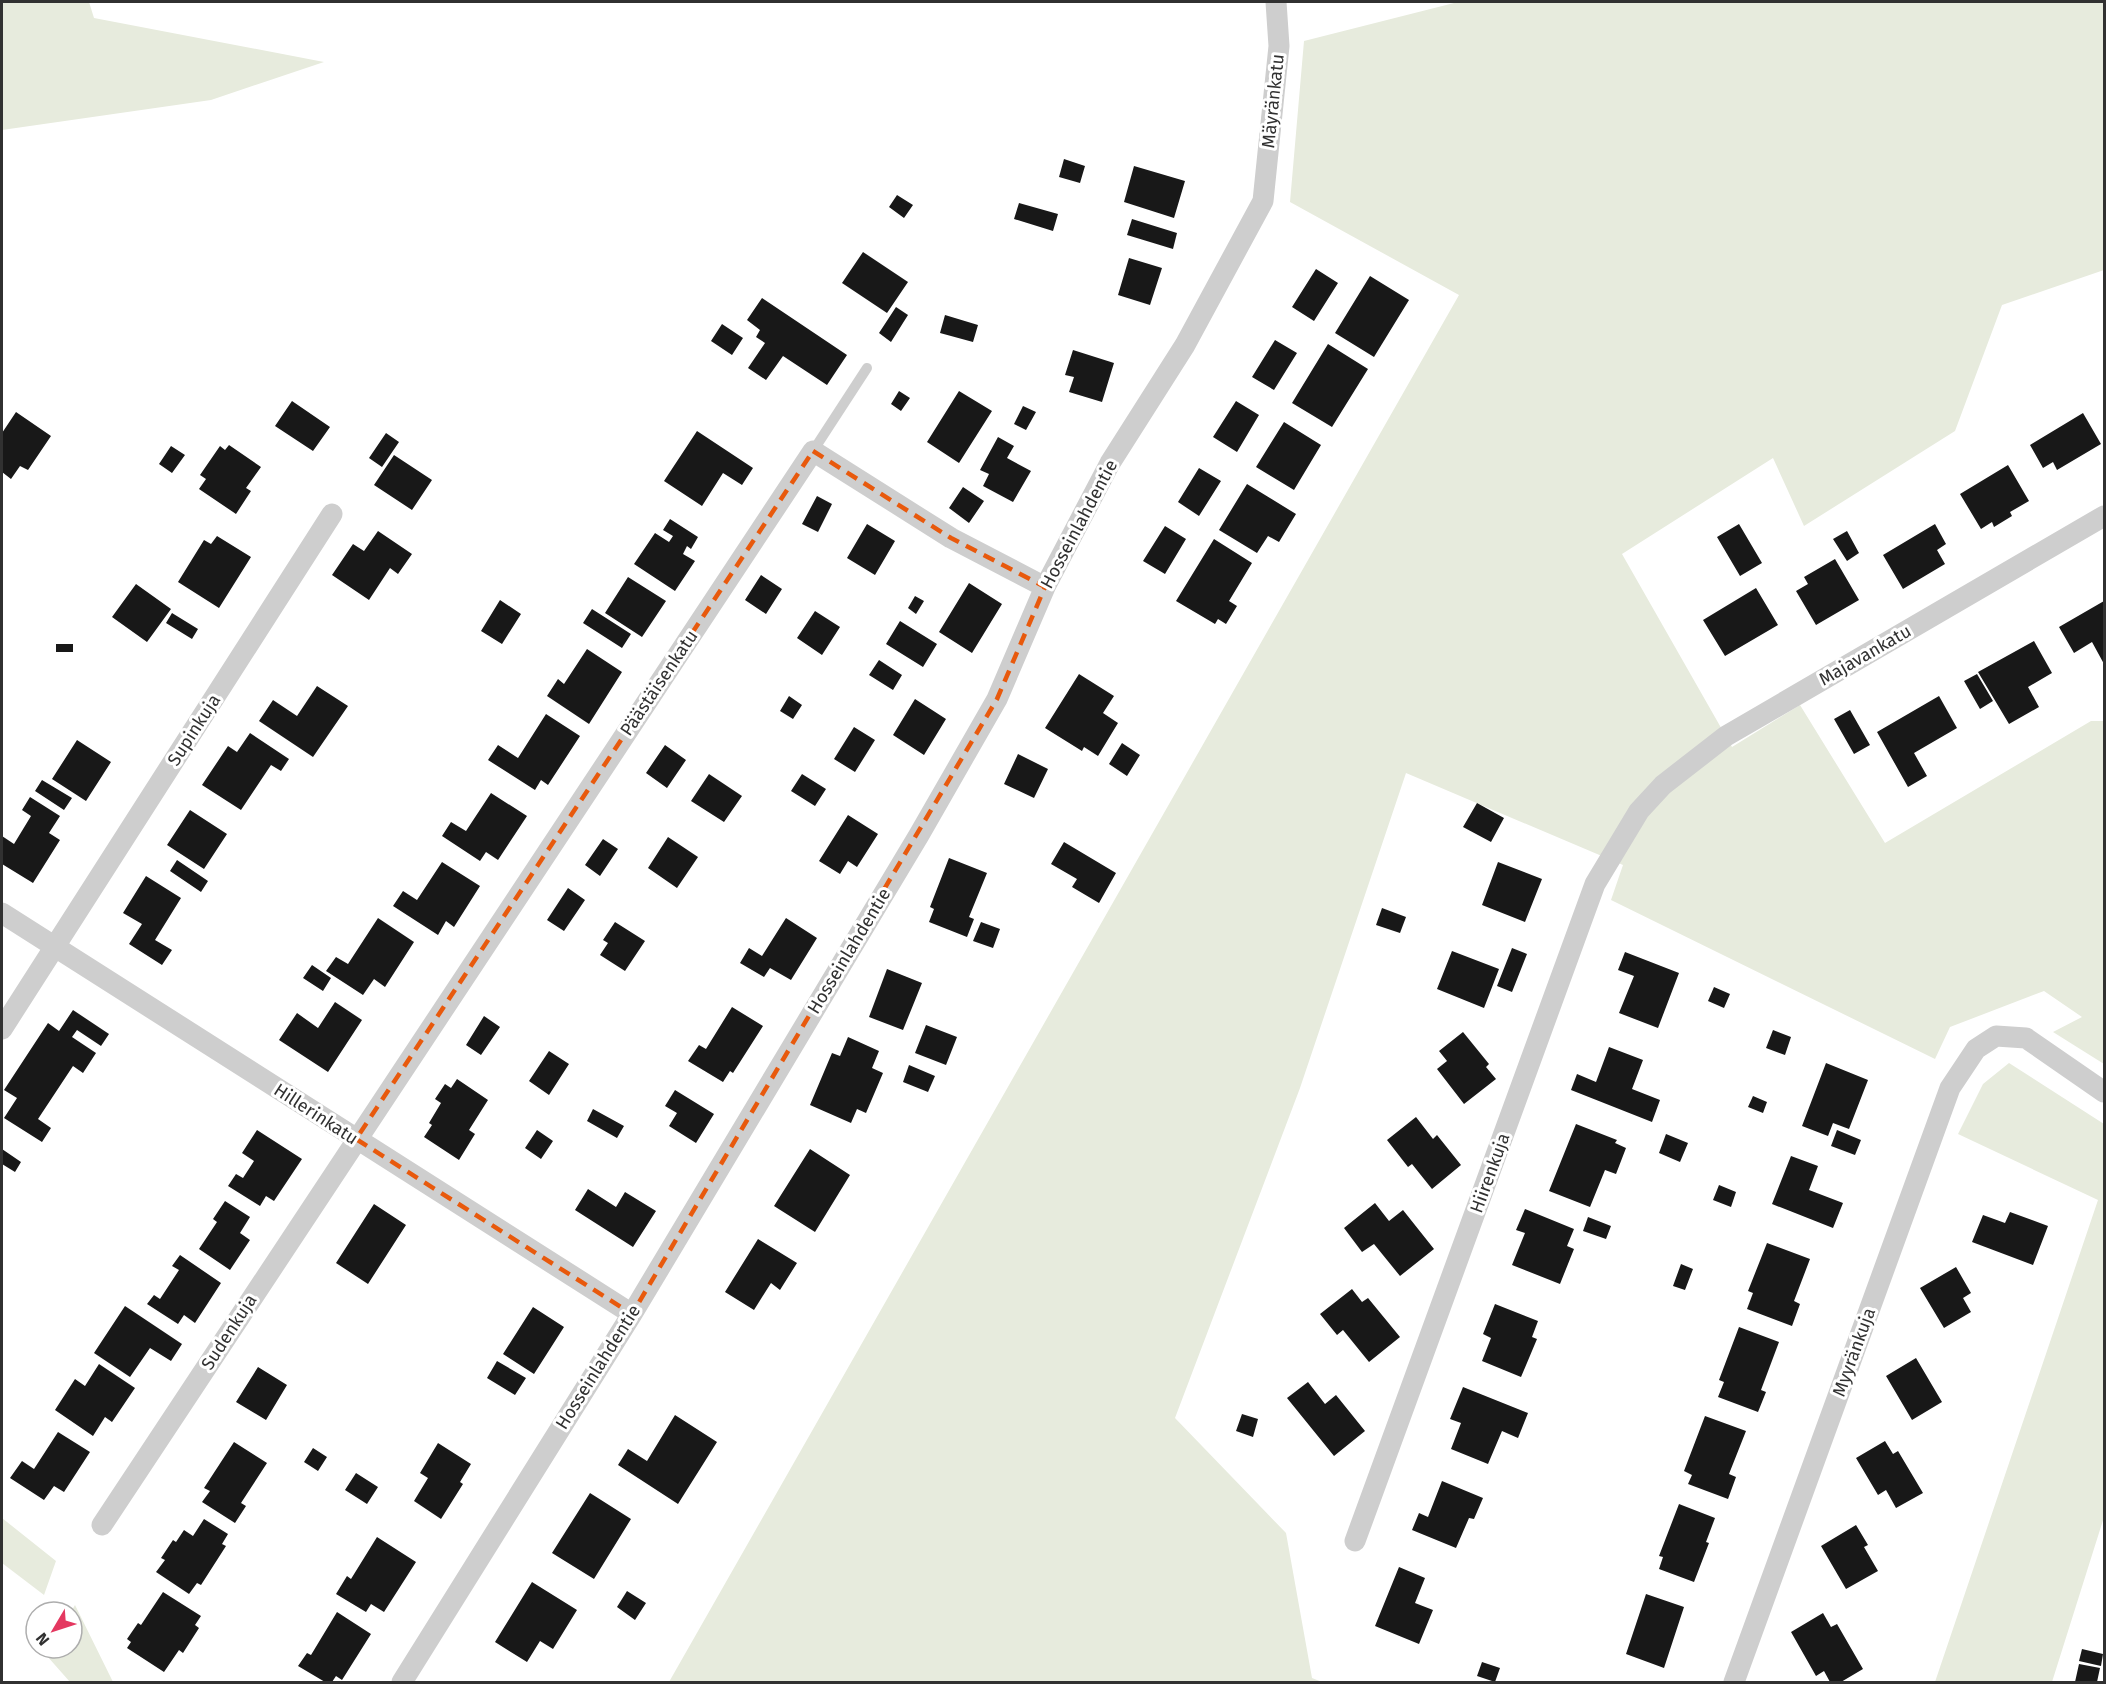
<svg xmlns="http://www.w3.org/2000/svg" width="2106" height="1684" font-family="'Fira Sans',sans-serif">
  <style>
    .green { fill: #e7ebdd }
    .building { fill: #181818 }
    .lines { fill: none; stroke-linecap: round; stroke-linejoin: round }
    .service { stroke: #cecece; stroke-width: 10 }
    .minor { stroke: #cecece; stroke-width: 21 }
    .marked { fill: none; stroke: #e8590c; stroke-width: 4.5; stroke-dasharray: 12 8; stroke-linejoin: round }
    .labels { text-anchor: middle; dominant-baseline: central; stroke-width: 6; stroke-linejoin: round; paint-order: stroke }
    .street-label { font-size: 18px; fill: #313131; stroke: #fff }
  </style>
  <rect width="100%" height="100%" fill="#fff"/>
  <path class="green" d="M 2,2 L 89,2 L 94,18 L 324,62 L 211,100 L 2,130 Z
    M 1458,2 L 2104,2 L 2104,270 L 2002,305 L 1955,431 L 1804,526 L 1773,458 L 1622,554 L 1732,747 L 1800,705 L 1885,843 L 2091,721 L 2104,721 L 2104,1064 L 2053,1032 L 2082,1017 L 2044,991 L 1950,1027 L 1935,1059 L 1611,900 L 1623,865 L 1406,773 L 1300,1088 L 1175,1418 L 1286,1533 L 1312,1678 L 1322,1682 L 669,1682 L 1459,295 L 1290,202 L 1304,41 Z
    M 2009,1063 L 2104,1124 L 2104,1517 L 2052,1682 L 1935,1682 L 2098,1200 L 1958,1134 L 1983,1084 Z
    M 2,1518 L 56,1561 L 44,1595 L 2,1563 Z
    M 75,1605 L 113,1682 L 70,1682 L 47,1656 L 51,1648 L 72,1648 L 71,1612 Z"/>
  <path class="building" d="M 1064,159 L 1085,166 L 1080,183 L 1059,177 Z
    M 1134,166 L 1185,181 L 1174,218 L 1124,202 Z
    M 897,195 L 913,205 L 904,218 L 889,207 Z
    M 1019,203 L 1058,214 L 1053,231 L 1014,219 Z
    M 1132,219 L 1177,233 L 1173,249 L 1127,235 Z
    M 863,252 L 908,282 L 887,313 L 842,283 Z
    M 1129,258 L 1162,268 L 1150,305 L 1118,295 Z
    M 1316,269 L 1338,283 L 1314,321 L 1292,307 Z
    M 1370,276 L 1409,300 L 1374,357 L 1335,333 Z
    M 762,298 L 847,355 L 827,385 L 783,356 L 766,380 L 748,368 L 765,343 L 756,337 L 760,330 L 747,320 Z
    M 896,307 L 908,315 L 891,342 L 879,333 Z
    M 945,315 L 978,325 L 973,342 L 940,333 Z
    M 722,324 L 743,338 L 732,355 L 711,341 Z
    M 1275,340 L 1297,353 L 1274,390 L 1252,377 Z
    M 1328,344 L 1368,369 L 1332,427 L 1292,403 Z
    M 1073,350 L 1114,363 L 1102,402 L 1069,392 L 1074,377 L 1065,375 Z
    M 899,391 L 910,398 L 901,411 L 891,404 Z
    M 959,391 L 992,411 L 959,463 L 927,442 Z
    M 292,401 L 330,427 L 313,451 L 275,426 Z
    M 1236,401 L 1259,415 L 1237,452 L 1213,437 Z
    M 1023,406 L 1036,412 L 1026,430 L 1014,424 Z
    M 16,412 L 51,436 L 28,470 L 20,466 L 11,479 L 2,472 L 2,433 Z
    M 2083,413 L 2101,444 L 2057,470 L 2053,462 L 2043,468 L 2030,445 Z
    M 1284,422 L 1321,445 L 1294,490 L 1256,467 Z
    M 697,431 L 753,468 L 742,485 L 723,473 L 702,506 L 664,481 Z
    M 386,433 L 399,442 L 382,467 L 369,458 Z
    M 998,437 L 1014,446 L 1007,458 L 1031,471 L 1013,502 L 983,486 L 989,474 L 980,470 Z
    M 229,445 L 261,467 L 246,488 L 251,491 L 236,514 L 199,489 L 206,479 L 200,475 L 220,446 L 225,450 Z
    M 171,446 L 185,455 L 172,473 L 159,464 Z
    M 394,455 L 432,480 L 412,510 L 374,485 Z
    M 2008,465 L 2029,501 L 2010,512 L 2012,516 L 1994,527 L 1992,522 L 1981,529 L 1960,494 Z
    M 1199,468 L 1221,481 L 1199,516 L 1178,502 Z
    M 1247,484 L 1296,514 L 1279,542 L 1268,536 L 1257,553 L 1219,530 Z
    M 963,487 L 984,501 L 969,523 L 949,508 Z
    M 817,496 L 832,504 L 818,532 L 802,524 Z
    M 670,519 L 698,537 L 691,549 L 687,546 L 683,554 L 695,561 L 675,591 L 634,564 L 655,533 L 669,542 L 673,536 L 663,530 Z
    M 867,524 L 895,541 L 875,575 L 847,558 Z
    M 1739,524 L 1762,563 L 1740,576 L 1717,537 Z
    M 1935,524 L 1946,544 L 1937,550 L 1945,564 L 1903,589 L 1883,555 Z
    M 1165,526 L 1186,539 L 1165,574 L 1143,561 Z
    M 378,531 L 412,554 L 398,574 L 390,568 L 369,600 L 332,575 L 353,544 L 364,551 Z
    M 1847,531 L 1859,553 L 1847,561 L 1833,539 Z
    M 217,536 L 251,557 L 219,608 L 178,582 L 204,540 L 211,544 Z
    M 1214,539 L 1252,563 L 1229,601 L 1237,606 L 1226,624 L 1218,619 L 1215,624 L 1176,601 Z
    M 1835,559 L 1859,600 L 1816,625 L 1796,591 L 1808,584 L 1804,577 Z
    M 761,575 L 782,589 L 766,614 L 745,600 Z
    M 628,577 L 666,601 L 642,637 L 605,613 Z
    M 969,583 L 1002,604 L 972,653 L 939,632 Z
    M 136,584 L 171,609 L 147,642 L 112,617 Z
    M 1756,588 L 1778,625 L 1725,656 L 1703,620 Z
    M 915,596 L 924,601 L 916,614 L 908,608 Z
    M 500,600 L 521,614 L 502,644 L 481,631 Z
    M 2104,601 L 2104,664 L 2092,642 L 2074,653 L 2059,627 Z
    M 592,609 L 631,634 L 622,648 L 583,623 Z
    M 815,611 L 840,627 L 822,655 L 797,638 Z
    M 172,613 L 198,629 L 192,639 L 166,623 Z
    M 900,621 L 937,644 L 923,667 L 886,644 Z
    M 2034,641 L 2052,673 L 2028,687 L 2039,707 L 2009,724 L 1978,672 Z
    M 56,644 L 73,644 L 73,652 L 56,652 Z
    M 587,649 L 622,672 L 589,724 L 547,696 L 558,679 L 564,684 Z
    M 879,660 L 902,675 L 893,690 L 869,675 Z
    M 1079,674 L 1114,696 L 1103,713 L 1118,723 L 1098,756 L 1084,747 L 1082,751 L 1045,728 Z
    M 1977,674 L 1993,701 L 1980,709 L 1964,681 Z
    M 317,686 L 348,706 L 313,757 L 259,721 L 273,700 L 297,716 Z
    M 789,696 L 802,705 L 793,719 L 780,711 Z
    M 1939,696 L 1957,728 L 1914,753 L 1927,776 L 1908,787 L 1877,732 Z
    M 915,699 L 946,719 L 924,755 L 893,735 Z
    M 1850,710 L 1870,745 L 1854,754 L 1834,719 Z
    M 546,714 L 580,736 L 548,785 L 541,780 L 535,790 L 488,760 L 498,745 L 518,758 Z
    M 854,727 L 875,740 L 855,772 L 834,759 Z
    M 250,733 L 289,759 L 281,771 L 271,765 L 241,810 L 202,785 L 228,746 L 237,752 Z
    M 77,740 L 111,762 L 86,801 L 52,779 Z
    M 1122,743 L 1140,755 L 1127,776 L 1109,764 Z
    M 665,745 L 686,760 L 667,788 L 646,773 Z
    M 1018,754 L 1048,769 L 1034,798 L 1004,784 Z
    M 709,774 L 742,796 L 724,822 L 691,801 Z
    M 802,774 L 826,789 L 815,806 L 791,791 Z
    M 42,780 L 72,798 L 64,810 L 35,791 Z
    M 491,793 L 527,816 L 498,860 L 486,852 L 480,861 L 442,836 L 451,822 L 466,831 Z
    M 30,797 L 60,816 L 49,833 L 60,840 L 33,883 L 2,864 L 2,836 L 14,844 L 31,816 L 22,810 Z
    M 1477,803 L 1504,818 L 1491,842 L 1463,827 Z
    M 190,810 L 227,834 L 204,869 L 167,845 Z
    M 848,815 L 878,834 L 857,867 L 848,861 L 840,874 L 819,861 Z
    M 668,837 L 698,857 L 677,888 L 648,868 Z
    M 603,839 L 618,849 L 600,876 L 585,865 Z
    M 1064,842 L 1116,873 L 1099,903 L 1072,887 L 1077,879 L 1051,864 Z
    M 949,858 L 987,873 L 969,917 L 974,919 L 967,937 L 929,922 L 934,909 L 930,907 Z
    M 177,860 L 208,881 L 201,892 L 170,871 Z
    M 442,862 L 480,886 L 454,927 L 446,921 L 438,935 L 393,906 L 403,891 L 417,900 Z
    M 1498,862 L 1542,879 L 1525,922 L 1482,905 Z
    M 146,876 L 181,898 L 155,940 L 172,950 L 162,965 L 129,944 L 142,924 L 123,913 Z
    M 568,888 L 585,900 L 564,931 L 547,920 Z
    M 1382,908 L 1406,917 L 1400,933 L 1376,925 Z
    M 378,918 L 414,942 L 385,987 L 374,979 L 363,995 L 326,971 L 336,957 L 348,964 Z
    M 786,918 L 817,938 L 791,980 L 770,968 L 764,977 L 740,963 L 749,948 L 762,956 Z
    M 615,922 L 645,941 L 625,971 L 600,955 L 608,943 L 603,940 Z
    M 981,922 L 1000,929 L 993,948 L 973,941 Z
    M 1512,948 L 1527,954 L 1512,992 L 1497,986 Z
    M 1452,951 L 1499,969 L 1484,1008 L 1437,989 Z
    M 1625,952 L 1679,973 L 1658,1028 L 1619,1013 L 1634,976 L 1618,970 Z
    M 312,965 L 331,978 L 323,991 L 303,978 Z
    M 887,969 L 922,983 L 903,1030 L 869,1017 Z
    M 1714,987 L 1730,994 L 1724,1008 L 1708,1001 Z
    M 335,1002 L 362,1020 L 328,1072 L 279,1040 L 297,1013 L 318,1028 Z
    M 732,1007 L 763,1026 L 733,1073 L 730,1071 L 723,1082 L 688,1061 L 699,1045 L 706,1049 Z
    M 73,1010 L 109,1034 L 101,1046 L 77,1030 L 72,1037 L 96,1053 L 83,1073 L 73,1066 L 38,1119 L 51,1128 L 42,1142 L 4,1118 L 17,1098 L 4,1090 L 48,1023 L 59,1031 Z
    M 484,1016 L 500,1027 L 481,1055 L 466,1045 Z
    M 926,1025 L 957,1037 L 946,1065 L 915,1053 Z
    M 1773,1030 L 1791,1037 L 1785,1055 L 1766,1048 Z
    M 1463,1032 L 1489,1064 L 1486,1067 L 1496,1079 L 1464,1104 L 1437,1069 L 1447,1061 L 1439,1051 Z
    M 848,1037 L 879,1051 L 872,1068 L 883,1073 L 866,1113 L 857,1109 L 851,1123 L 810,1105 L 832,1053 L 840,1056 Z
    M 1609,1047 L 1643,1060 L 1632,1089 L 1660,1100 L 1652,1122 L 1571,1090 L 1577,1074 L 1596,1082 Z
    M 549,1051 L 569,1064 L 549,1095 L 529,1081 Z
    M 1826,1063 L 1868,1080 L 1849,1129 L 1833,1123 L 1828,1136 L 1802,1126 Z
    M 909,1065 L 935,1076 L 928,1092 L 903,1082 Z
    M 457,1079 L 488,1100 L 469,1130 L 475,1134 L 459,1160 L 424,1137 L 432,1125 L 429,1123 L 441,1103 L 435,1099 L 445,1084 L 451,1088 Z
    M 675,1090 L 714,1114 L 696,1143 L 669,1126 L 677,1113 L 665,1106 Z
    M 1753,1096 L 1767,1102 L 1763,1113 L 1748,1107 Z
    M 593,1109 L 624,1126 L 617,1138 L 587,1121 Z
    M 1416,1117 L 1433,1139 L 1437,1135 L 1461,1165 L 1432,1189 L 1412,1164 L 1408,1167 L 1387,1140 Z
    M 1576,1124 L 1617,1140 L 1615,1143 L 1626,1148 L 1616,1174 L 1605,1170 L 1590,1207 L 1549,1191 Z
    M 257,1130 L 302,1159 L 274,1201 L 266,1196 L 260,1206 L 228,1186 L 236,1174 L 243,1178 L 254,1161 L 242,1153 Z
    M 537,1130 L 553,1141 L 541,1159 L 525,1148 Z
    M 1837,1130 L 1861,1140 L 1855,1155 L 1831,1146 Z
    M 1666,1134 L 1688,1143 L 1680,1162 L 1659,1153 Z
    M 2,1149 L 21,1162 L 15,1172 L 2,1164 Z
    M 810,1149 L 850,1175 L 815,1232 L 774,1206 Z
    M 1791,1156 L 1818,1166 L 1809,1190 L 1843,1203 L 1833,1228 L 1772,1204 Z
    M 1719,1185 L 1736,1192 L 1731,1207 L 1713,1200 Z
    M 588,1189 L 616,1207 L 625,1192 L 656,1211 L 633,1247 L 575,1210 Z
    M 225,1201 L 250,1217 L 240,1233 L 250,1240 L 230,1270 L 199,1249 L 217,1222 L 213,1219 Z
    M 1375,1203 L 1389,1221 L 1403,1210 L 1434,1249 L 1400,1276 L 1374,1244 L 1362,1252 L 1344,1228 Z
    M 374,1204 L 406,1225 L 368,1284 L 336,1263 Z
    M 1525,1209 L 1574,1229 L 1567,1246 L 1574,1249 L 1560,1284 L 1512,1265 L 1525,1233 L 1516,1230 Z
    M 2010,1212 L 2048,1226 L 2033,1265 L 1972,1242 L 1983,1215 L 2005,1223 Z
    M 1588,1217 L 1611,1226 L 1606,1239 L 1583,1231 Z
    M 758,1239 L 797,1263 L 780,1290 L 771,1283 L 754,1310 L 725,1292 Z
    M 1767,1243 L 1810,1259 L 1794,1301 L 1800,1304 L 1792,1326 L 1747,1309 L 1753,1293 L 1748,1291 Z
    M 180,1255 L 221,1283 L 195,1323 L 184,1315 L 178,1324 L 147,1304 L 154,1295 L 160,1299 L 179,1270 L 172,1266 Z
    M 1681,1264 L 1693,1269 L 1685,1290 L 1673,1286 Z
    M 1956,1267 L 1971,1293 L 1963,1298 L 1971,1312 L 1944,1328 L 1920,1288 Z
    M 1352,1289 L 1362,1302 L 1368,1298 L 1400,1337 L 1369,1362 L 1343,1330 L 1337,1335 L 1320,1314 Z
    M 1495,1304 L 1538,1321 L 1532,1337 L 1537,1339 L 1521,1377 L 1482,1361 L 1491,1338 L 1483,1334 Z
    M 125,1306 L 182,1344 L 171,1361 L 150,1348 L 130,1377 L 94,1353 Z
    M 533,1307 L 564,1327 L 534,1374 L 503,1354 Z
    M 1739,1327 L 1779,1342 L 1761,1390 L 1766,1392 L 1758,1412 L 1718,1397 L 1724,1382 L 1719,1380 Z
    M 1916,1358 L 1942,1402 L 1912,1420 L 1886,1376 Z
    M 497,1361 L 526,1378 L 515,1395 L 487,1378 Z
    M 99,1364 L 135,1388 L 112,1422 L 105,1417 L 93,1436 L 55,1410 L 75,1379 L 85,1386 Z
    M 258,1367 L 287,1385 L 266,1420 L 236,1402 Z
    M 1308,1382 L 1325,1404 L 1336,1395 L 1365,1431 L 1334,1456 L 1287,1398 Z
    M 1463,1387 L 1528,1413 L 1518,1438 L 1502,1431 L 1488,1464 L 1451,1449 L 1461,1423 L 1450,1419 Z
    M 1242,1414 L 1258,1419 L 1253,1437 L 1236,1431 Z
    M 675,1415 L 717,1442 L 678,1504 L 618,1465 L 628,1449 L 647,1461 Z
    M 1705,1416 L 1746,1431 L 1729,1474 L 1736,1477 L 1728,1499 L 1688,1484 L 1692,1475 L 1684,1471 Z
    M 58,1432 L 90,1452 L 64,1492 L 54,1486 L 44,1500 L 10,1478 L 22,1461 L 34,1469 Z
    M 1885,1441 L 1893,1454 L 1898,1451 L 1923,1493 L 1896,1508 L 1886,1490 L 1878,1495 L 1856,1458 Z
    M 234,1442 L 267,1463 L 241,1503 L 246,1506 L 235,1523 L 202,1502 L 210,1491 L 204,1488 Z
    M 438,1443 L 471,1464 L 460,1482 L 463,1484 L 441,1519 L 414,1501 L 428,1478 L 420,1473 Z
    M 313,1448 L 327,1457 L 318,1471 L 304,1462 Z
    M 356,1473 L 378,1487 L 367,1504 L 345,1490 Z
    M 1442,1481 L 1483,1498 L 1474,1519 L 1469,1518 L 1456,1548 L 1412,1530 L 1419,1513 L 1428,1517 Z
    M 590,1493 L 631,1519 L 594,1579 L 552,1553 Z
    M 1679,1504 L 1715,1518 L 1706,1542 L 1709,1543 L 1694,1582 L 1659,1569 L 1663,1557 L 1659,1556 Z
    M 204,1519 L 228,1534 L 222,1544 L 226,1546 L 201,1585 L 197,1583 L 189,1594 L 156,1572 L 165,1560 L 161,1558 L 173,1540 L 176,1542 L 184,1530 L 193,1536 Z
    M 1856,1525 L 1868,1545 L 1864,1547 L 1878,1571 L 1846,1589 L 1821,1546 Z
    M 377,1537 L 416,1562 L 384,1612 L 371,1604 L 366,1612 L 336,1594 L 347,1576 L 351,1579 Z
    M 1399,1567 L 1425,1578 L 1415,1603 L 1433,1610 L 1419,1644 L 1375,1626 Z
    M 532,1582 L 577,1610 L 553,1649 L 540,1641 L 527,1662 L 495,1642 Z
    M 627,1591 L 646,1603 L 635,1620 L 617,1607 Z
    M 163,1592 L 201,1616 L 195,1625 L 199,1628 L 183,1653 L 179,1650 L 164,1672 L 127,1648 L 131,1642 L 127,1639 L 138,1623 L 141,1625 Z
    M 1646,1594 L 1684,1607 L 1664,1668 L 1626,1654 Z
    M 337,1612 L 371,1634 L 342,1680 L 336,1676 L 332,1682 L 325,1682 L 298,1666 L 307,1653 L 311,1655 Z
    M 1823,1613 L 1831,1627 L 1837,1624 L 1863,1669 L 1841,1682 L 1830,1682 L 1824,1671 L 1816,1676 L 1791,1632 Z
    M 2082,1649 L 2103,1654 L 2101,1666 L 2079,1661 Z
    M 1482,1662 L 1500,1668 L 1495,1682 L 1477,1676 Z
    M 2079,1664 L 2100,1668 L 2097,1682 L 2075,1682 Z"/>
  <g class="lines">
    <path class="service" d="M 813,451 L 867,368"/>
    <path class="minor" d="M 2,913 L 632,1314
      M 2,1029 L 332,514
      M 102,1525 L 813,451 L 951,538 L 1045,587
      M 1355,1541 L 1595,884 L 1639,811 L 1663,785 L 1726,736 L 2104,516
      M 402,1682 L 632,1314 L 919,835 L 997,699 L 1045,587 L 1110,463 L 1185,345 L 1263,201 L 1279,46 L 1276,2
      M 1734,1682 L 1950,1088 L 1976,1049 L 1996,1036 L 2026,1038 L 2104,1092"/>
  </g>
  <path class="marked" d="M 813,451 L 951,538 L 1045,587 L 997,699 L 632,1314 L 356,1139 Z"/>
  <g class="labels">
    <g class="street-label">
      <text transform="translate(1273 101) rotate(-84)">Mäyränkatu</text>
      <text transform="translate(1079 524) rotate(-62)">Hosseinlahdentie</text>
      <text transform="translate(1865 655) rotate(-30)">Majavankatu</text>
      <text transform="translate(659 683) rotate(-56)">Päästäisenkatu</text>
      <text transform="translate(194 730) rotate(-57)">Supinkuja</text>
      <text transform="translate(849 951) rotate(-59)">Hosseinlahdentie</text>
      <text transform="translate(316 1114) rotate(33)">Hillerinkatu</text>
      <text transform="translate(1490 1173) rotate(-70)">Hiirenkuja</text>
      <text transform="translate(229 1332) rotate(-57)">Sudenkuja</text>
      <text transform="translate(1854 1352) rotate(-70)">Myyränkuja</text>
      <text transform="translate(598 1367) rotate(-58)">Hosseinlahdentie</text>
    </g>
  </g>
  <rect width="2106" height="1684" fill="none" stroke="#313131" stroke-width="6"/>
  <g transform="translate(54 1630) rotate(231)"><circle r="28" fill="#ffffff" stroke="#adadad" stroke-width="1.5"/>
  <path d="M0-4.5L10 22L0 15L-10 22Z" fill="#e43860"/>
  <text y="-9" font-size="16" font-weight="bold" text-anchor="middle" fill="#313131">N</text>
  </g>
</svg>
